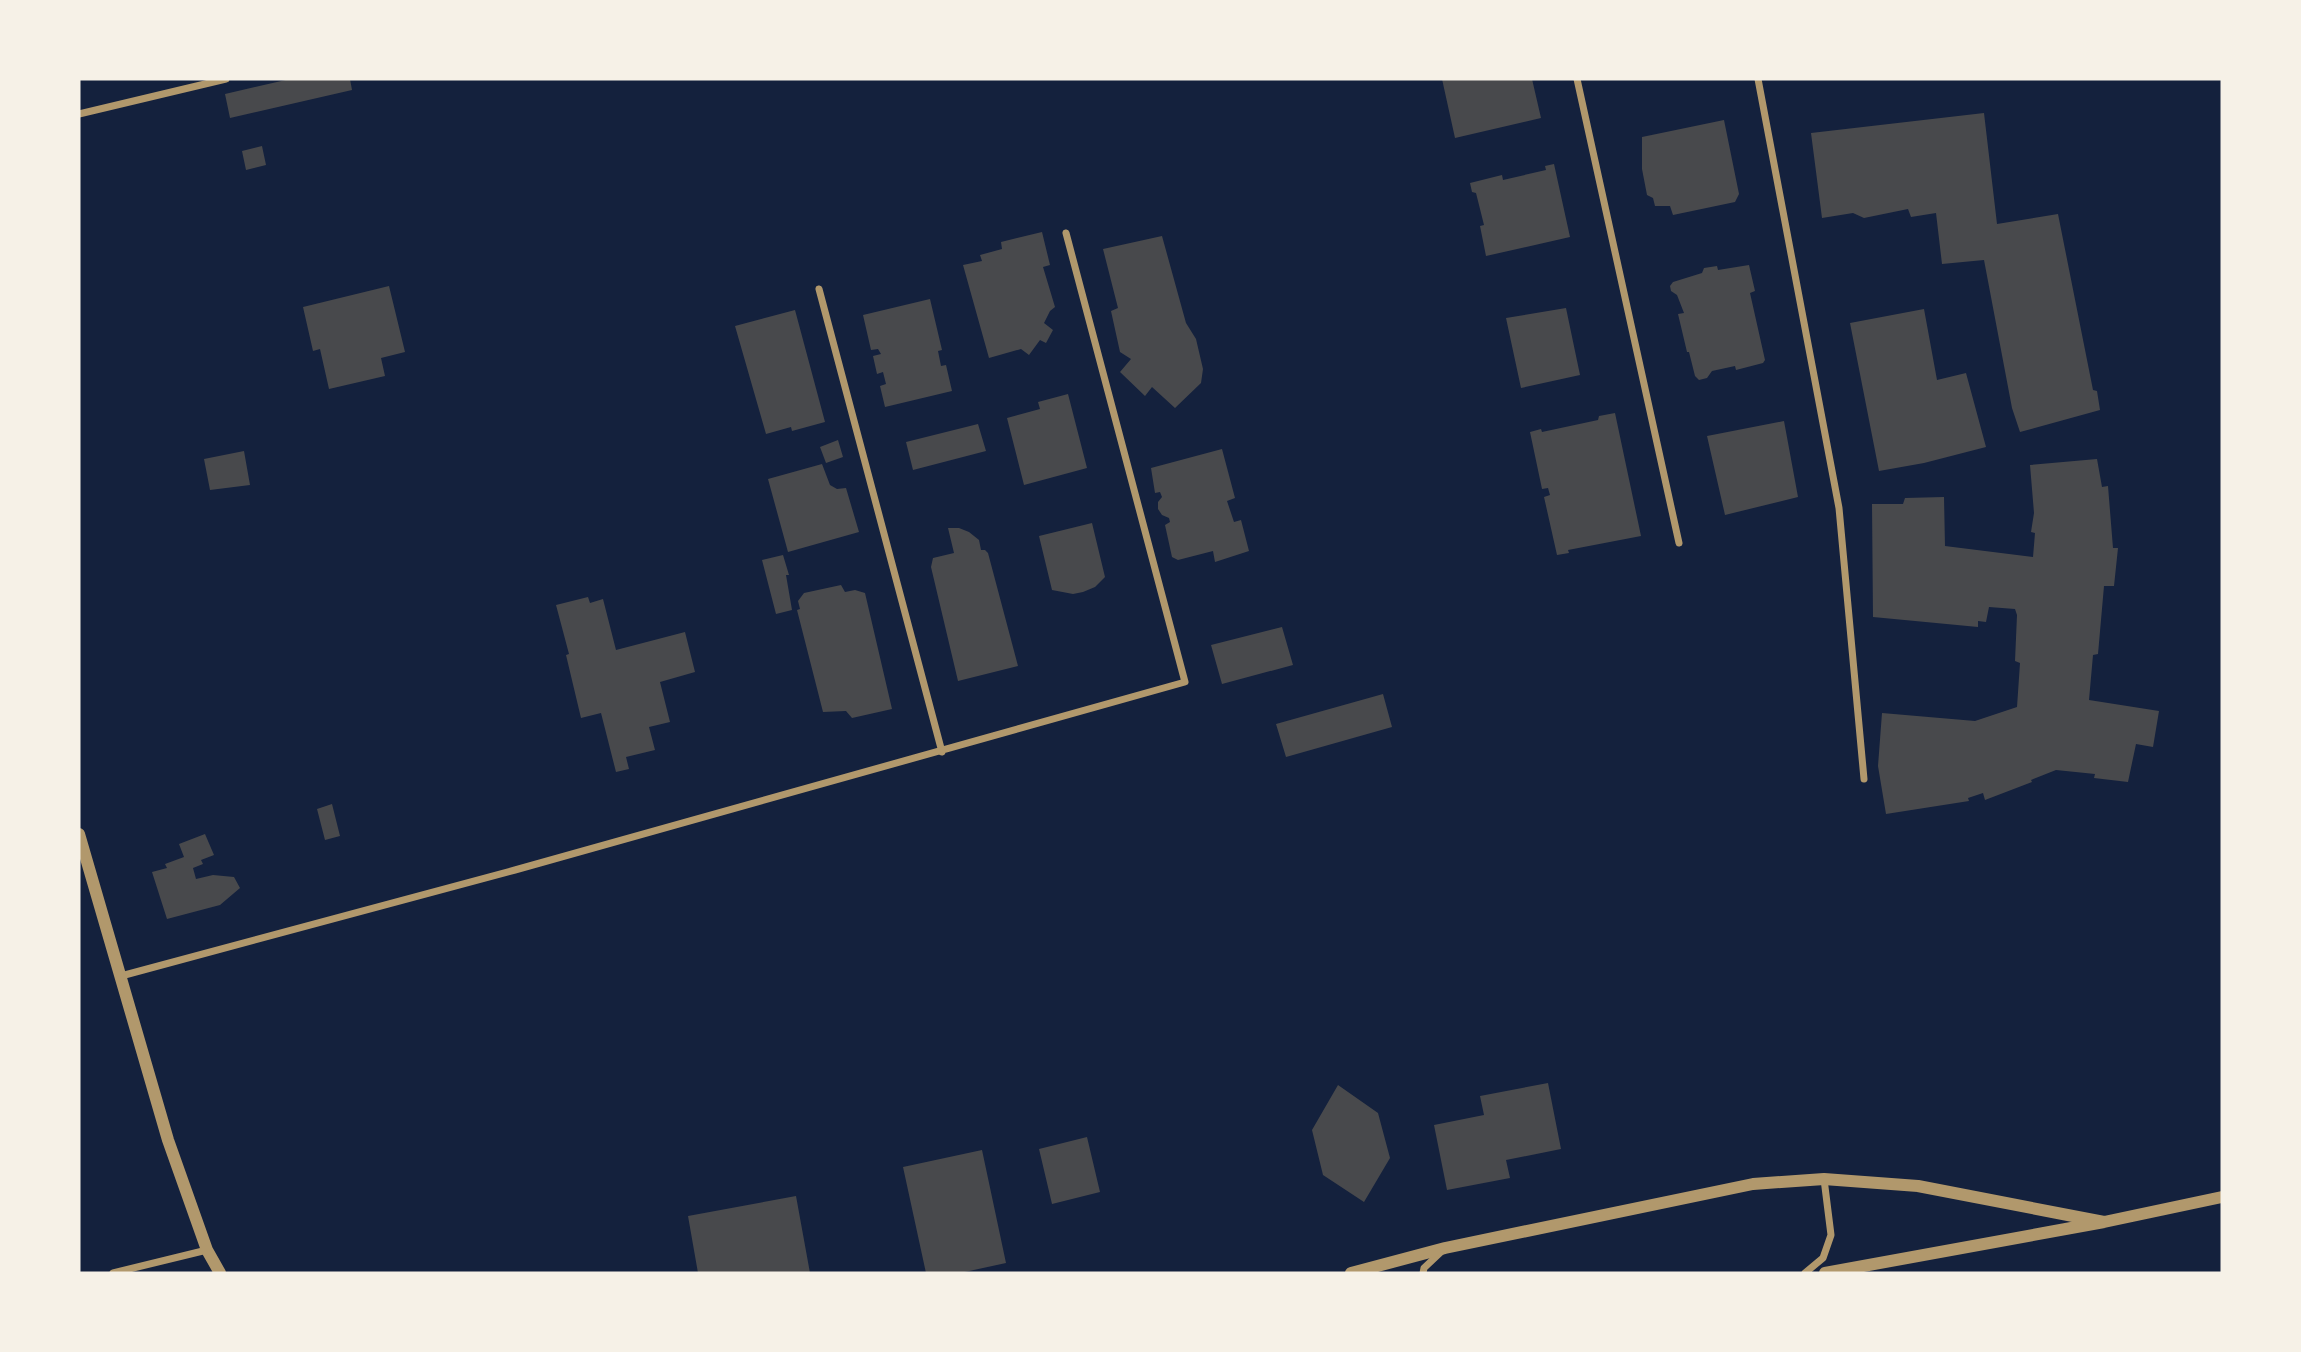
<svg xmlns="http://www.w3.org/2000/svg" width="2301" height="1352" font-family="Cabin,sans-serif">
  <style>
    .building { fill: #48494c }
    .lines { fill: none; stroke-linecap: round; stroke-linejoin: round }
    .minor { stroke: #b1986c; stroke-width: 7 }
    .tertiary { stroke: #b1986c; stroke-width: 12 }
  </style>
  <rect width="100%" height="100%" fill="#14213d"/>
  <path class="building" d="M 290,79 L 350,79 L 352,90 L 230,118 L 225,94 Z
    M 1442,79 L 1532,79 L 1541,118 L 1455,138 Z
    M 1984,113 L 1997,224 L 2058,214 L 2093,390 L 2097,391 L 2100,410 L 2020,432 L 2012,408 L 1984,260 L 1942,264 L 1936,213 L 1911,217 L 1908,209 L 1864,218 L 1853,213 L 1822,218 L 1811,133 Z
    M 1724,120 L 1739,194 L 1735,202 L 1673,215 L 1670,206 L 1655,206 L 1653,198 L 1647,195 L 1642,169 L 1642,137 Z
    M 262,146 L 266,165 L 246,170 L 242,151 Z
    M 1554,164 L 1570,237 L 1486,256 L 1480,226 L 1484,225 L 1476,193 L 1472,192 L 1470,183 L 1502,175 L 1503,180 L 1546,170 L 1545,166 Z
    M 1042,232 L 1050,265 L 1043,267 L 1055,307 L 1050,311 L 1044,323 L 1053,330 L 1046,343 L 1040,340 L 1029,355 L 1021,349 L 989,358 L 963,265 L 982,261 L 980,255 L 1002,249 L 1001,242 Z
    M 1162,236 L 1186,323 L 1196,339 L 1203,369 L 1201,383 L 1175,408 L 1152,387 L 1145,396 L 1120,372 L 1131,359 L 1120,352 L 1111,311 L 1118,308 L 1103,249 Z
    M 1749,265 L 1755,291 L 1750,293 L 1765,360 L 1763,363 L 1736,370 L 1735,366 L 1712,371 L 1707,378 L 1699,380 L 1695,376 L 1689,352 L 1687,352 L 1678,314 L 1684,313 L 1677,295 L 1671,291 L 1670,286 L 1673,282 L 1702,273 L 1704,268 L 1717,266 L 1718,270 Z
    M 389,286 L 405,352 L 381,358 L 385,376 L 329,389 L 320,349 L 313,351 L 303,307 Z
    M 930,299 L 942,350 L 938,351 L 941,366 L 946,365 L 952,391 L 885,407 L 880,386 L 886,384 L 883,372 L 877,374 L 873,356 L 881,354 L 878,349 L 871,350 L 863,315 Z
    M 1566,308 L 1580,375 L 1521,388 L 1506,318 Z
    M 1924,309 L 1937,380 L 1966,373 L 1986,447 L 1924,463 L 1879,471 L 1850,323 Z
    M 795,310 L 825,422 L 792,431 L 791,427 L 766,434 L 735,326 Z
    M 1068,394 L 1087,468 L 1024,485 L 1007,418 L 1040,409 L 1038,402 Z
    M 1615,413 L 1641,536 L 1568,550 L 1569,553 L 1557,555 L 1544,497 L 1550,495 L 1548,488 L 1542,489 L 1530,432 L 1541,429 L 1542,432 L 1598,420 L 1599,416 Z
    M 1784,421 L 1798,497 L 1725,515 L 1707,436 Z
    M 978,424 L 986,451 L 913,470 L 906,442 Z
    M 838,440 L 843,457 L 826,463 L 820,447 Z
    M 1222,449 L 1235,498 L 1227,501 L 1234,522 L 1241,520 L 1249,551 L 1215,562 L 1213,551 L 1178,560 L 1172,557 L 1165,525 L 1170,522 L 1169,518 L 1162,515 L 1158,509 L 1158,502 L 1162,497 L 1160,492 L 1155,493 L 1151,468 Z
    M 244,451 L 250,485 L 210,490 L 204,459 Z
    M 2097,459 L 2102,487 L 2108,486 L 2113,548 L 2118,548 L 2114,586 L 2104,586 L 2098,654 L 2093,655 L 2089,700 L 2159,711 L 2153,747 L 2136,744 L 2128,782 L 2094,778 L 2095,774 L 2056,770 L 2031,780 L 2032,782 L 1985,800 L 1983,793 L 1968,798 L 1969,801 L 1886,814 L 1878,766 L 1882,713 L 1975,721 L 2017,707 L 2020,663 L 2015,661 L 2017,615 L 2015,609 L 1989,607 L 1986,622 L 1978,621 L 1978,627 L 1873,617 L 1872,504 L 1903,504 L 1905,498 L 1944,497 L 1945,546 L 2033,557 L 2035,533 L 2031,532 L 2034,513 L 2030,465 Z
    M 822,464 L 830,485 L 837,489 L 846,488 L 859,532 L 788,552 L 768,479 Z
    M 1092,523 L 1105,577 L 1095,587 L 1083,592 L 1073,594 L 1052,590 L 1039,536 Z
    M 948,528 L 959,528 L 969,532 L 979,540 L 981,550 L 985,550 L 988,553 L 1018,666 L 958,681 L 931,567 L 933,558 L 954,553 Z
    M 783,555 L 789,575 L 786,575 L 792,610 L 776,614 L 762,560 Z
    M 841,585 L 845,592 L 855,590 L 865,593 L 892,709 L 852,718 L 846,711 L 823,712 L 797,610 L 800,609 L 798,601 L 804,593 Z
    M 588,597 L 590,603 L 603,599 L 616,650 L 685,632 L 695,672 L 660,682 L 670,722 L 649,727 L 655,750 L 626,757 L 629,769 L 616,772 L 601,713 L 581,718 L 566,655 L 569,654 L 556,605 Z
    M 1282,627 L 1293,665 L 1222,684 L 1211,645 Z
    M 1383,694 L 1392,727 L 1286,757 L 1276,724 Z
    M 332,804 L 340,836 L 325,840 L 317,809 Z
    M 205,834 L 214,855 L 201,860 L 203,864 L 193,868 L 196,879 L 213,875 L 234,877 L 240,888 L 220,905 L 167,919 L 152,872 L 167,868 L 165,864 L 184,857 L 179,844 Z
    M 1548,1083 L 1561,1149 L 1506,1160 L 1510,1178 L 1447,1190 L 1434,1125 L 1484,1115 L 1480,1096 Z
    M 1338,1085 L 1378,1113 L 1390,1158 L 1364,1202 L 1323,1175 L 1312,1130 Z
    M 1087,1137 L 1100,1192 L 1052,1204 L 1039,1149 Z
    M 982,1150 L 1006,1263 L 960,1273 L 926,1273 L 903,1167 Z
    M 796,1196 L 810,1273 L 698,1273 L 688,1216 Z"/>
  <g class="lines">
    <path class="minor" d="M 1577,79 L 1679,543
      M 1758,79 L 1839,508 L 1864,779
      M 79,114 L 226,79
      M 819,289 L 942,752
      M 121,976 L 515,870 L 1185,682 L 1066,233
      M 113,1273 L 207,1250
      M 1423,1273 L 1424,1268 L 1442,1251
      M 1805,1273 L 1823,1258 L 1831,1235 L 1824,1179"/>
    <path class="tertiary" d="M 79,834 L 168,1140 L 207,1250 L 220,1273
      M 1351,1273 L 1445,1248 L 1753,1184 L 1824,1179 L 1918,1186 L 2104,1222
      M 1825,1273 L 2104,1222 L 2222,1197"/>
  </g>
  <rect width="2301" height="1352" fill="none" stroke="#f6f1e7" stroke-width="161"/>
</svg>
